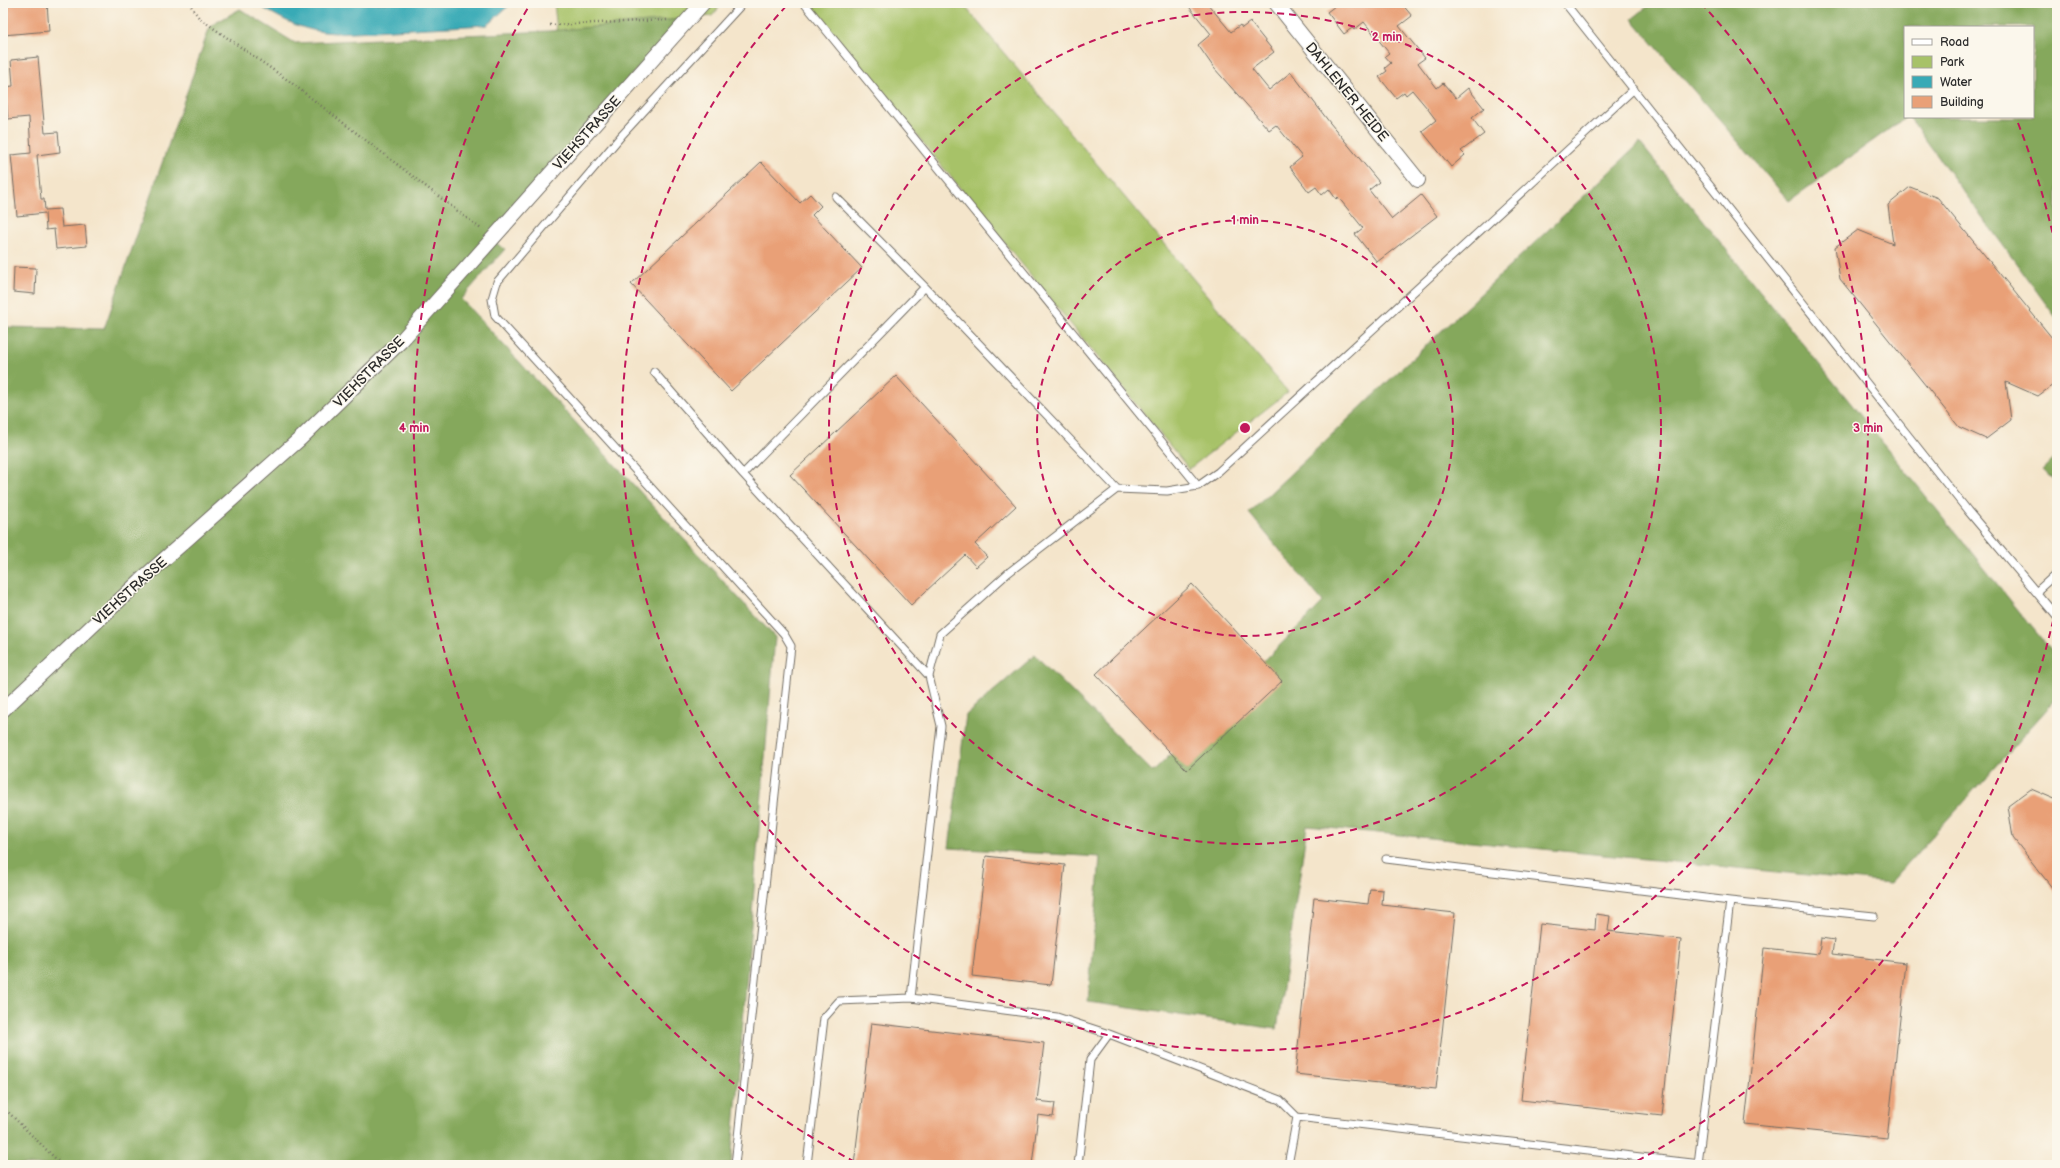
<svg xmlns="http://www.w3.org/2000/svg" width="2060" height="1168" font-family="'Balsamiq Sans',sans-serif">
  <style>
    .green { fill: #a7c268; stroke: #69764a }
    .forest { fill: #85a85c; stroke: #586a44 }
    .water { fill: #39aab6; stroke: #326a70 }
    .building { fill: #e9a077 }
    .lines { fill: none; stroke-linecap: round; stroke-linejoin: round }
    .lane-casing { stroke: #716c63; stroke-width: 9 }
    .street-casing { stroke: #716c63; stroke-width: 16 }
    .path { stroke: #716c63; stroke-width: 2.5; stroke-dasharray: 1 3; stroke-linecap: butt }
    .lane { stroke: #fff; stroke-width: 7 }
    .street { stroke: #fff; stroke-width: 14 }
    .ring { fill: none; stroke: #c2185b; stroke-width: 2; stroke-dasharray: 7 5 }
    .labels { text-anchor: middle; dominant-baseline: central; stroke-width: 3; stroke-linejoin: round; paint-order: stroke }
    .street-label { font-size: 14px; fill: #2b2b2b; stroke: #fbf7ec }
    .centre { fill: #c2185b; stroke: #fbf7ec; stroke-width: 2 }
    .ring-label { font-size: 12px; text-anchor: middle; font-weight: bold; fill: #c2185b; stroke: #fbf7ec; stroke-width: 3; stroke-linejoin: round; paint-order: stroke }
  </style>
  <rect width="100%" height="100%" fill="#fbf7ec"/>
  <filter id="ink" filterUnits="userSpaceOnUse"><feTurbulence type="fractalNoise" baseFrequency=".025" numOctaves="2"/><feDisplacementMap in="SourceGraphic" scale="8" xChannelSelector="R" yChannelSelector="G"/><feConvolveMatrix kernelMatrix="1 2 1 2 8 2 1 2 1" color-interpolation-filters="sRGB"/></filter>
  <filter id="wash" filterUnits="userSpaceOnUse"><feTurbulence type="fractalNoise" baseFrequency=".012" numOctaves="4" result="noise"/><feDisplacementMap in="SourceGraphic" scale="16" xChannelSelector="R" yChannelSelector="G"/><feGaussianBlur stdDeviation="0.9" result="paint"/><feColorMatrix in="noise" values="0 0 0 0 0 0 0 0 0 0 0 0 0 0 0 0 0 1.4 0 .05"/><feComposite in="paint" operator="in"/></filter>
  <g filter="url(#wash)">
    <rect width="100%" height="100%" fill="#f4e5cb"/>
    <path class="green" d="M 554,3 L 723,3 L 712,16 L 557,31 Z
      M 809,3 L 962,3 L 1288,392 L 1189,469 Z"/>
    <path class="forest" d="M 1652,3 L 2057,3 L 2057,319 L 1909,117 L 2033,117 L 2033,27 L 1905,27 L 1906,117 L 1789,201 L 1632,19 Z
      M 240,9 L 295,43 L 549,31 L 681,19 L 488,238 L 505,249 L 461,299 L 775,637 L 731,1165 L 3,1165 L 3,327 L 104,329 L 210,26 Z
      M 1640,143 L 2057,658 L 2057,698 L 1890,883 L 1307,826 L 1277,1029 L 1088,1002 L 1100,857 L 949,848 L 966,715 L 1035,655 L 1153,772 L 1323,602 L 1249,513 Z
      M 2057,456 L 2057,484 L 2043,470 Z"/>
    <path class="water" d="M 257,3 L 512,3 L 487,25 L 335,33 C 302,31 288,22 259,6 Z"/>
    <g id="blocks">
      <path class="building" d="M 3,3 L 47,3 L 49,31 L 3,35 Z
        M 1186,3 L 1207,3 L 1231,32 L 1240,25 L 1242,28 L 1250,22 L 1274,52 L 1252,69 L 1269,90 L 1291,72 L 1330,123 L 1379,182 L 1369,190 L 1392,219 L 1421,195 L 1437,216 L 1377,262 L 1355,234 L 1363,228 L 1338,197 L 1336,199 L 1329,189 L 1322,195 L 1316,187 L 1309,192 L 1290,167 L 1302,157 L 1276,125 L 1269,130 L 1214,68 L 1198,45 L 1211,34 Z
        M 1339,3 L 1401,3 L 1412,16 L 1399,26 L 1425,58 L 1418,63 L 1437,88 L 1443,83 L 1456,98 L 1468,88 L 1484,108 L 1472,118 L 1484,134 L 1461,151 L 1465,155 L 1451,167 L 1422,131 L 1436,120 L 1427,108 L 1412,90 L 1406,95 L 1404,92 L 1396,98 L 1379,77 L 1387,71 L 1385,68 L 1391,63 L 1385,56 L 1389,53 L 1364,22 L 1354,30 L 1352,28 L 1344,34 L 1327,12 Z
        M 38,57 L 45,133 L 58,132 L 60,152 L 37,155 L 41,199 L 44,199 L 45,210 L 60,209 L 62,227 L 85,225 L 87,246 L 56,249 L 54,229 L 46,230 L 45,213 L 17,216 L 11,155 L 31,153 L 29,117 L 8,119 L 5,87 L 13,86 L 11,60 Z
        M 761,162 L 800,203 L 810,194 L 821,206 L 812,215 L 862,268 L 731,391 L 631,284 Z
        M 1910,187 L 1938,198 L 2057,344 L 2057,382 L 2038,396 L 2006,382 L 2011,420 L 1986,439 L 1959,427 L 1840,279 L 1835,247 L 1858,230 L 1893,244 L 1888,205 Z
        M 14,267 L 36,268 L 35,294 L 13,292 Z
        M 896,376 L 1016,506 L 975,544 L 987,557 L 976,567 L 965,555 L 911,605 L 790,475 Z
        M 1192,584 L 1282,681 L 1187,770 L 1096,674 Z
        M 2031,789 L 2057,800 L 2057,894 L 2013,838 L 2008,806 Z
        M 986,856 L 1065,865 L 1051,985 L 972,976 Z
        M 1370,889 L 1383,890 L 1382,905 L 1455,913 L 1436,1089 L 1295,1074 L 1314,898 L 1368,904 Z
        M 1596,914 L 1610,916 L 1608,931 L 1681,939 L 1662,1116 L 1521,1100 L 1540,924 L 1595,930 Z
        M 1821,938 L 1834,940 L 1832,954 L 1906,963 L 1887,1139 L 1745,1124 L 1764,948 L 1819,954 Z
        M 871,1023 L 1044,1043 L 1037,1101 L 1055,1103 L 1053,1117 L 1038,1115 L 1032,1165 L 854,1165 Z"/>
    </g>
  </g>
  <g filter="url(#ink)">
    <use href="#blocks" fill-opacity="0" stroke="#716c63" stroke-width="1"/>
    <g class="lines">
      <defs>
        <path id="lane" d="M 804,3 L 1198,486
          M 1565,3 L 1968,511 L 2057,617
          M 836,197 L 925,287 L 1117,489 L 1167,491 L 1198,486 L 1218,472 L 1634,89
          M 654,372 L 743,474 L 929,676
          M 743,474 L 925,287
          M 2037,591 L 2057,573
          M 1386,859 L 1730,901 L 1874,916
          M 911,998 L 941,726 L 929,676 L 940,634 L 1008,573 L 1117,489
          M 1698,1164 L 1730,901
          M 735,1165 L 791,646 L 784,634 L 495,316 L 492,299 L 497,282 L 622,135 L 743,3
          M 807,1165 L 824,1018 L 839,1001 L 911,998 L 1057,1017 L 1109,1034 L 1280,1100 L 1297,1117 L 1709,1165
          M 1078,1165 L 1090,1060 L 1109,1034
          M 1288,1165 L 1297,1117"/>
        <path id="street" d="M 1276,3 L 1418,180
          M 3,710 L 141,580 L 301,438 L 401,341 L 703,3"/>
      </defs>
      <use href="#lane" class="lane-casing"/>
      <use href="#street" class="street-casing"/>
      <path class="path" d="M 189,3 L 199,18 L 289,81 L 481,229
        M 550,25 L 667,20
        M 3,1107 L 62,1165"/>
      <use href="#lane" class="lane"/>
      <use href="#street" class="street"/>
    </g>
  </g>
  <g class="ring">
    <circle cx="1245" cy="428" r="208"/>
    <circle cx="1245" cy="428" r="416"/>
    <path d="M1701 3A623 623 0 1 1 789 3"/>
    <path d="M2056 608A831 831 0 0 1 1635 1162M855 1162A831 831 0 0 1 529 6M2018 123A831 831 0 0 1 2056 248"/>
  </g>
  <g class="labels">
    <g class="street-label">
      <text transform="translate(1347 92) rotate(51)">DAHLENER HEIDE</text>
      <text transform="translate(587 133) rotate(-48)">VIEHSTRASSE</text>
      <text transform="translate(369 372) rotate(-45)">VIEHSTRASSE</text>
      <text transform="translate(130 591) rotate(-42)">VIEHSTRASSE</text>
    </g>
  </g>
  <circle cx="1245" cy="428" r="6" class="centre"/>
  <g class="ring-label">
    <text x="1387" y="41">2 min</text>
    <text x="1245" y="224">1 min</text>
    <text x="1868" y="432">3 min</text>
    <text x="414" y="432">4 min</text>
  </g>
  <rect width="2060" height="1168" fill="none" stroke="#fbf7ec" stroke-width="16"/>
  <rect x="1904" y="26" width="130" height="92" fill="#fbf7ec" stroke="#a8a59f"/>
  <rect x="1912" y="39" width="20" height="6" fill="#ffffff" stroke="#a8a59f"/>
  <text x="1940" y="46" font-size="12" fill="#2b2b2b">Road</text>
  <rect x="1912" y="56" width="20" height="12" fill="#a7c268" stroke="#a8a59f"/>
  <text x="1940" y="66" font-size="12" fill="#2b2b2b">Park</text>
  <rect x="1912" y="76" width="20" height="12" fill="#39aab6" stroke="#a8a59f"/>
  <text x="1940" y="86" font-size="12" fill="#2b2b2b">Water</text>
  <rect x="1912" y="96" width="20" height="12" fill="#e9a077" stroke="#a8a59f"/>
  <text x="1940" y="106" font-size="12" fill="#2b2b2b">Building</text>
</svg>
